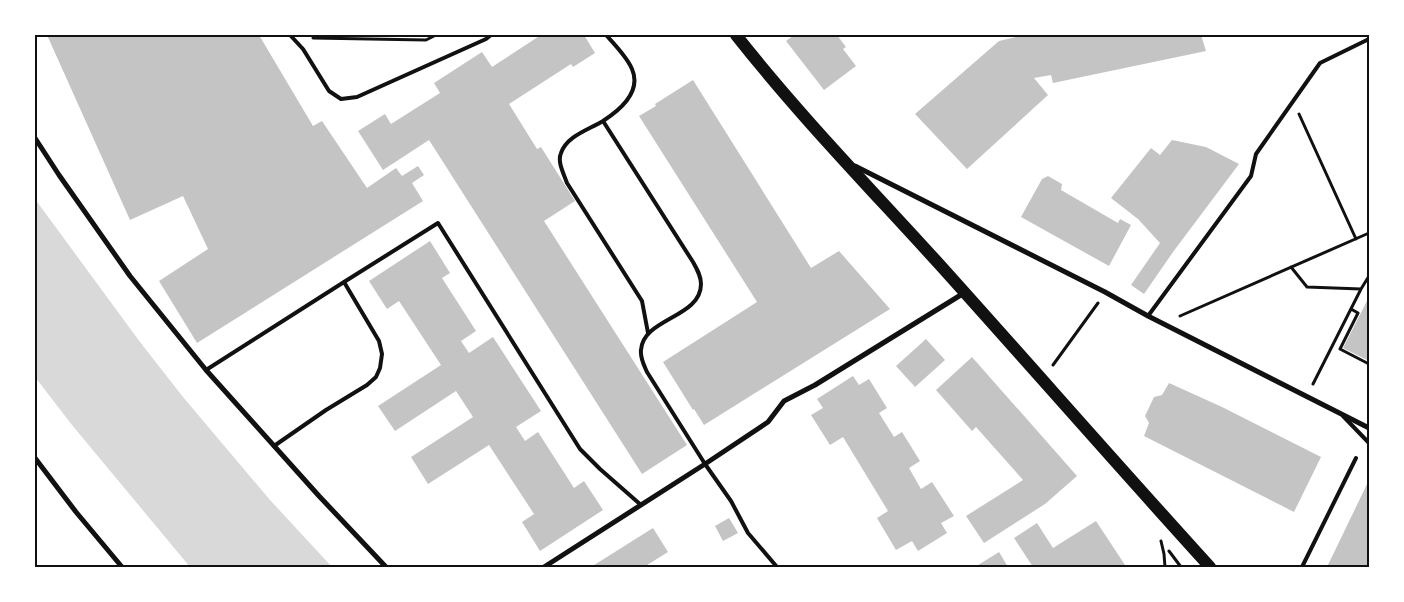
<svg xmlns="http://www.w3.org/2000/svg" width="1404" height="602" font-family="'Roboto Condensed',sans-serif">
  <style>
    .water { fill: #d9d9d9 }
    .building { fill: #c4c4c4 }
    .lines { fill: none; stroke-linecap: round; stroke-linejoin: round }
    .path { stroke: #111; stroke-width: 3 }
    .service { stroke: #111; stroke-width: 4 }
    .minor { stroke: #111; stroke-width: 5 }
    .primary { stroke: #111; stroke-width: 12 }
    .neatline { fill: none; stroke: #111; stroke-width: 2 }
  </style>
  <rect width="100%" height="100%" fill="#fff"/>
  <path class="water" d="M 35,199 L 140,342 L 183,397 L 270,500 L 332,567 L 190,567 L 72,425 L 35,377 Z"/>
  <path class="building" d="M 47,35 L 223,35 L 224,37 L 229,35 L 259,35 L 313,126 L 322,121 L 367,188 L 396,168 L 402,176 L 418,166 L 424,175 L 412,183 L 423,201 L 197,343 L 159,281 L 208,249 L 183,196 L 130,220 Z
    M 541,35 L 584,35 L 595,53 L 573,67 L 571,64 L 509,104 L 537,149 L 541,147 L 575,201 L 544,221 L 687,445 L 642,474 L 429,140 L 383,170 L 358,131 L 385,114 L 391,124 L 440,93 L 434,83 L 482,52 L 492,67 Z
    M 794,35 L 837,35 L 846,47 L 843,49 L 856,66 L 824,90 L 786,41 Z
    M 1025,35 L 1201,35 L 1206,51 L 1053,83 L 1051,75 L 1034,78 L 1048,95 L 967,169 L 915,114 L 999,41 Z
    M 693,80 L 811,268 L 839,251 L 890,309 L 704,425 L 694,409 L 693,410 L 663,362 L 757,302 L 639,116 L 656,106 L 655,104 Z
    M 1172,140 L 1206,147 L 1239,164 L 1173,252 L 1144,294 L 1131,285 L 1160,243 L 1138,219 L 1111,198 L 1151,148 L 1160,155 Z
    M 1048,176 L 1062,184 L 1061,190 L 1118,223 L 1120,219 L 1131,225 L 1109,266 L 1021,217 L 1042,179 Z
    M 430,241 L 450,273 L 442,278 L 476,331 L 461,341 L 469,353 L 493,337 L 541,411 L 516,427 L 525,441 L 538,432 L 574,488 L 584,481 L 603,510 L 540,551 L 522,522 L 534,514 L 489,445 L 428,484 L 411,457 L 473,417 L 456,391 L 395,431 L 378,406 L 441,365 L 399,301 L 387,309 L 369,281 Z
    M 1369,297 L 1369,361 L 1343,348 Z
    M 926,339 L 945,360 L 915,387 L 896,366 Z
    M 972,357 L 1077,476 L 1045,504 L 984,543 L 966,516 L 1023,480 L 976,427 L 972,431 L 936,390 Z
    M 853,376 L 859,385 L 869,379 L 887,408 L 879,413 L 894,437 L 902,432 L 920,461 L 909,468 L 921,489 L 932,482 L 954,516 L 941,523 L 947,533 L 918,551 L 912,541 L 896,550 L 877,518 L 888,511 L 843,437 L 830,445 L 811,415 L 823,408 L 817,399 Z
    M 1169,383 L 1222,407 L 1321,457 L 1294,512 L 1144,436 L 1149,423 L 1145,416 L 1154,397 L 1162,395 Z
    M 1369,480 L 1369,567 L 1327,567 Z
    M 729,518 L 738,533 L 723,541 L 715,526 Z
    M 1096,521 L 1125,565 L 1122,567 L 1033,567 L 1014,538 L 1037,523 L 1053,548 Z
    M 653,528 L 668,552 L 644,567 L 591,567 Z
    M 999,552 L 1008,567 L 975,567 Z"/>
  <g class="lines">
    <path class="path" d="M 313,38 L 426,40 L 436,35
      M 1299,114 L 1356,239
      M 1291,267 L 1307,287 L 1361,289 L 1369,276
      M 1351,309 L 1358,313 L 1340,349 L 1369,364
      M 1180,316 L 1369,233
      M 1053,365 L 1098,303
      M 1313,384 L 1361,289
      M 1161,541 L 1164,554 L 1165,567
      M 1169,551 L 1181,567"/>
    <path class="service" d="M 290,35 L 303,49 L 329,91 L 341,99 L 357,97 L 486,39 L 491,35
      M 606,35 C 615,45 627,57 632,69 C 642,92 620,110 603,121 C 588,130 567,136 561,153 C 557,162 564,174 567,183 L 642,301 L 648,333
      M 603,121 L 693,262 C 697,269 701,276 701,284 C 701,318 643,318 641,350 C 640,358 644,365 647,372 L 705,464 L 731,501 L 748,533 L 777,567
      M 344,282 L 438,223 L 580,449 L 600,469 L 641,505
      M 1148,316 L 1251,176 L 1256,154 L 1320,63 L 1369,39
      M 206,370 L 344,282 L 379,341 L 382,354 L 380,368 L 376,377 L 367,385 L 326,410 L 274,446
      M 1343,416 L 1369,443
      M 1302,567 L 1356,458"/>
    <path class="minor" d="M 35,138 L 59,175 L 130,276 L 206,370 L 319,496 L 386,567
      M 855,166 L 1105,292 L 1148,316 L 1369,428
      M 35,458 L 76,512 L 122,567
      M 544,567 L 705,464 L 768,422 L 784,401 L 815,385 L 964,293"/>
    <path class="primary" d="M 736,35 C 799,115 871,189 940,265 C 1030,365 1119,467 1210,567"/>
  </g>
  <rect width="1404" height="602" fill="none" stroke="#ffffff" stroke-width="72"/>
  <rect x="36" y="36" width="1332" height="530" class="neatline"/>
</svg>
